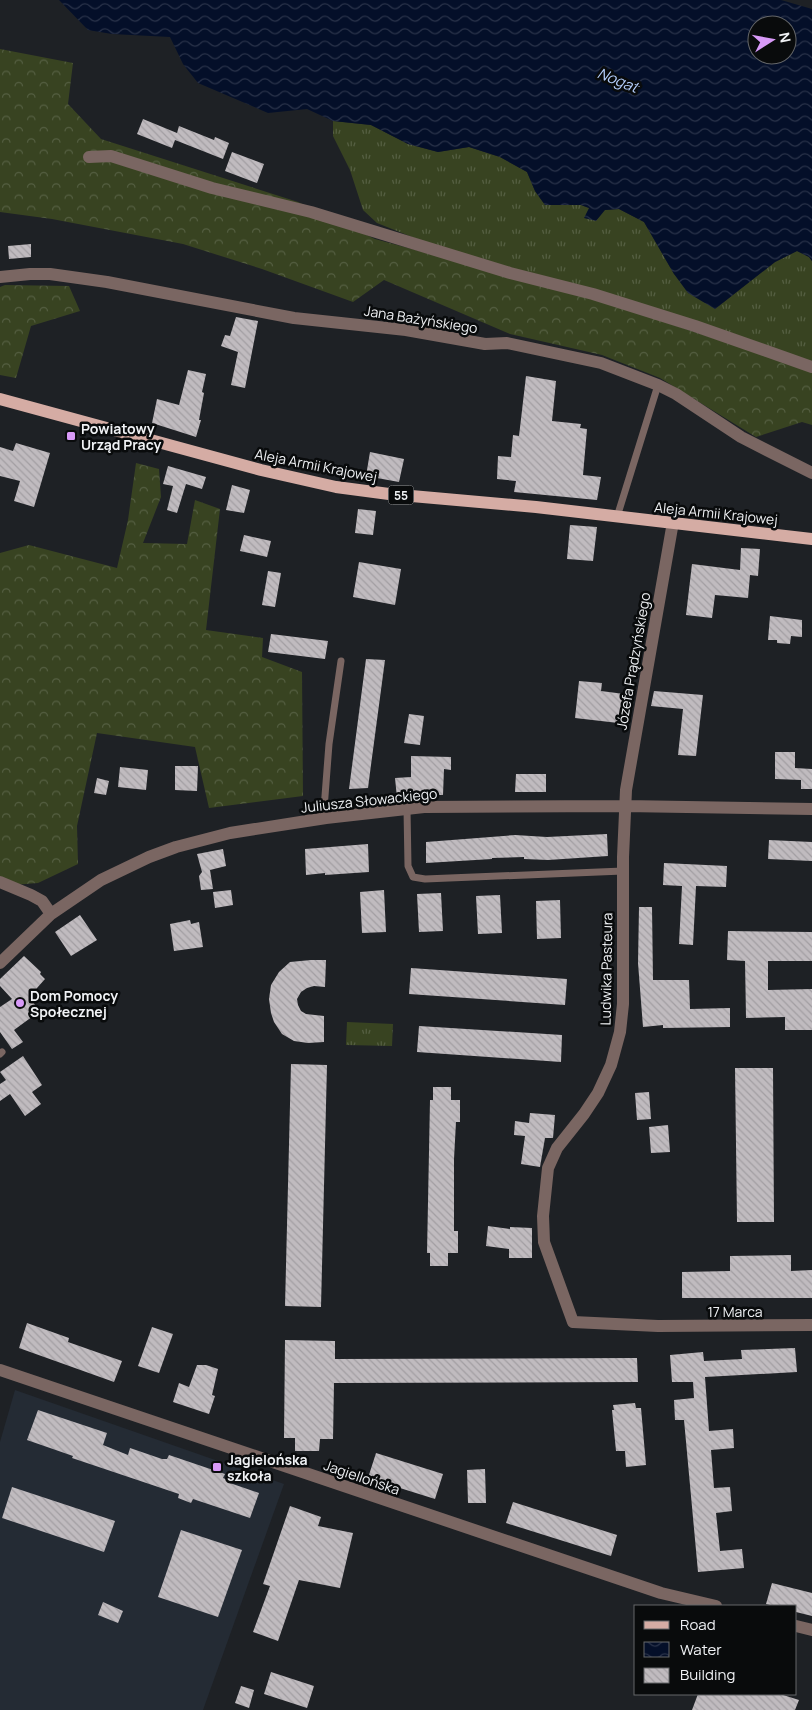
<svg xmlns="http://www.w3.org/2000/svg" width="812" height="1710" font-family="Manrope,sans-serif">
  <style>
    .built { fill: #242b34 }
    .grass { fill: url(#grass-tufts) }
    .forest { fill: url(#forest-crowns) }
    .water { fill: url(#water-waves); fill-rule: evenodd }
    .building { fill: url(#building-back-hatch) }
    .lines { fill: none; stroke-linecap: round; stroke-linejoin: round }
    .lane { stroke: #7a6662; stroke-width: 7 }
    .street { stroke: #7a6662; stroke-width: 12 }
    .primary { stroke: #d5aca4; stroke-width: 12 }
    .poi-dot { fill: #d89af8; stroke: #090b0c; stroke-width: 2 }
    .labels { text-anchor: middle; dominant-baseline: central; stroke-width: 5; stroke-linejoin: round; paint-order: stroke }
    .shield { fill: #090b0c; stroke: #abadaf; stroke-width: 1 }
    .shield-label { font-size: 12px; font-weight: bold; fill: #f0f2f5 }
    .street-label { font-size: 14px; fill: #f0f2f5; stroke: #090b0c }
    .poi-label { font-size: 14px; font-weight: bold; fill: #f0f2f5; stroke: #090b0c; text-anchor: start }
    .water-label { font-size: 15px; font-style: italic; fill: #b7d1ff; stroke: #090b0c }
  </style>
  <defs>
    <pattern id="grass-tufts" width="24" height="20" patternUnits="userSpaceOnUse" patternTransform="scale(1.25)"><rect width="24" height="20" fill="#384321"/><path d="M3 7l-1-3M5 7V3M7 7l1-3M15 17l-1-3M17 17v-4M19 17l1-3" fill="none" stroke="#555f42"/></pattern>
    <pattern id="forest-crowns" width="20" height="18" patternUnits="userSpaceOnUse" patternTransform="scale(1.25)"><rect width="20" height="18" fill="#384321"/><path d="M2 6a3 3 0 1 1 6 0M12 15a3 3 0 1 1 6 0" fill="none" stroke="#555f42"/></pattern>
    <pattern id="water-waves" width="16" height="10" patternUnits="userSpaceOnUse" patternTransform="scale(1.25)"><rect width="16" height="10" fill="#040f29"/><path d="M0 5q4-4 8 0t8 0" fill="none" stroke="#293249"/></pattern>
    <pattern id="building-back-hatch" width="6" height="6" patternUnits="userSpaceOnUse" patternTransform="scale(1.25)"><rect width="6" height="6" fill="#c0bbbf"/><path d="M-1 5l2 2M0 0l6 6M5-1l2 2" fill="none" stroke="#a29ea2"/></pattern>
  </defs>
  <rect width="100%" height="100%" fill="#1e2125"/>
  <path class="built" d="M 15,1390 L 284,1484 L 203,1710 L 0,1710 L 0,1442 Z"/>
  <path class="grass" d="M 333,121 L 371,125 L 408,144 L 438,152 L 469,147 L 500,157 L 527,172 L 535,191 L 545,205 L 581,205 L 589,208 L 605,210 L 619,209 L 644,222 L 674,274 L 715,309 L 775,262 L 797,251 L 809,257 L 812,261 L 812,363 L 417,239 L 377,223 L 363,210 L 350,170 L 333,136 Z
    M 347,1022 L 393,1024 L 392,1046 L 346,1045 Z"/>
  <path class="forest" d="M 0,49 L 73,63 L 68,104 L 101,139 L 298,202 L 375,239 L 592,298 L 812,371 L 812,425 L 802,422 L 756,437 L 660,378 L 602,355 L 510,334 L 384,280 L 353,302 L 262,269 L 183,244 L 52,219 L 0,212 Z
    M 5,285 L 69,286 L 80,311 L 31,326 L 16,378 L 0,375 L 0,287 Z
    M 136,463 L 159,469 L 161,497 L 143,543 L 187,544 L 195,500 L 220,509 L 206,630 L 263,638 L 262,657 L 302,672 L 303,796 L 209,808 L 195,747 L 97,733 L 77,826 L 78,864 L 38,883 L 0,886 L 0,553 L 29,545 L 117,568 L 128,520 Z"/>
  <path class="water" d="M 59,0 L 781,0 L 812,9 L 812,261 L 809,257 L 797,251 L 775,262 L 715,309 L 688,293 L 674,274 L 644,222 L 619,209 L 605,210 L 596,221 L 584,218 L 589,208 L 581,205 L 545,205 L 535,191 L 527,172 L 500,157 L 469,147 L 438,152 L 408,144 L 371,125 L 333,121 L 307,109 L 268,113 L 198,83 L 183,64 L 170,37 L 112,34 L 88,30 ZM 757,25 L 787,25 L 787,55 L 757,55 Z"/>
  <path class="building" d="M 143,119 L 177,133 L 179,126 L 214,140 L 215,137 L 229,143 L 223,159 L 175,140 L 172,148 L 137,134 Z
    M 232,152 L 264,164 L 257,183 L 225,171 Z
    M 31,244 L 31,257 L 9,259 L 8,246 Z
    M 236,317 L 258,321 L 245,388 L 231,385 L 238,352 L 221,346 L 225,335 L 230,336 Z
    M 188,370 L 206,374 L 202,392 L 204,393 L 199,420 L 201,420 L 196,437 L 152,423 L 157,399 L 179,405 Z
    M 526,376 L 556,381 L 552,421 L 581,424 L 580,428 L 587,429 L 583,475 L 601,477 L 597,500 L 514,492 L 516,481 L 497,479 L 498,456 L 511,457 L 513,435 L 519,436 Z
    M 16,443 L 50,453 L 34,507 L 14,501 L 20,481 L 0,476 L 0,447 L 13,451 Z
    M 370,452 L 404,459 L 399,482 L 366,476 Z
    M 168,466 L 206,477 L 202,489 L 186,484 L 177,513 L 167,510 L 173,486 L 163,484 Z
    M 232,485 L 250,490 L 244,513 L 226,510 Z
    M 358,509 L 376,511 L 373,535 L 355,533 Z
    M 570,525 L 597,527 L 593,561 L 567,559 Z
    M 244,535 L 271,541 L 267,557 L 240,551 Z
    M 741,548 L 760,549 L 758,576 L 750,575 L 748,598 L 715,595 L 712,618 L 686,615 L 692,564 L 740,570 Z
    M 359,562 L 401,569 L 395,605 L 353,597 Z
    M 268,571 L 281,573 L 275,607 L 262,605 Z
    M 770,616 L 802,620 L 802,637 L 791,636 L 790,644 L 777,643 L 777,640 L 768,640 Z
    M 271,634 L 328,641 L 325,659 L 268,652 Z
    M 366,659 L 385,660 L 371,765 L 368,788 L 349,789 Z
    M 579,681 L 602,683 L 601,691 L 632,695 L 627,724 L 575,718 Z
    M 654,691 L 703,695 L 696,756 L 678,755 L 683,709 L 651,706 Z
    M 409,714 L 424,716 L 420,745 L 404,743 Z
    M 775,752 L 795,752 L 795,768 L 812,769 L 812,789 L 801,789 L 801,780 L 775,779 Z
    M 411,756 L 451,757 L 451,770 L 444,769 L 443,795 L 417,795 L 397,798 L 395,778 L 411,777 Z
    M 175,766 L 198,766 L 197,791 L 175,790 Z
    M 120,767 L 148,770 L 146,790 L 118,787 Z
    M 516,774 L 546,774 L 546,792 L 515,792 Z
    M 97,778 L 109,781 L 106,795 L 94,793 Z
    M 607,834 L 608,856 L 548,860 L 524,859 L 524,857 L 492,858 L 492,859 L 426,863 L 426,842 L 515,835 L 547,837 Z
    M 769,840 L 812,842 L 812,861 L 768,859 Z
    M 368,844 L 369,872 L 325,875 L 325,873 L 306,875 L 305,849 Z
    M 223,849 L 226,866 L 210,870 L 213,889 L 201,890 L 199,876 L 202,872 L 197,854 Z
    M 664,863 L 727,866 L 726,887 L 696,886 L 693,945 L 679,944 L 682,886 L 663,885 Z
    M 231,890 L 233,905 L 215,908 L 213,892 Z
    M 384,890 L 386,932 L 362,933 L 360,892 Z
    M 441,893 L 443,931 L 419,932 L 417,894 Z
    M 500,895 L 502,933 L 478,934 L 476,896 Z
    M 560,900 L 561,938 L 537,939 L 536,901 Z
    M 639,907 L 652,907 L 653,980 L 689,980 L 690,1009 L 730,1008 L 730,1027 L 663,1028 L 663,1025 L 643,1027 L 638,963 Z
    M 80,915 L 97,940 L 71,956 L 55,932 Z
    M 190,920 L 191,924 L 199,922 L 203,947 L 174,951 L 170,924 Z
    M 728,931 L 812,932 L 812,961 L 768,961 L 768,990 L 812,989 L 812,1030 L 785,1030 L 785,1017 L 746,1018 L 745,961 L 727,960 Z
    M 24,956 L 41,972 L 40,974 L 45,979 L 29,997 L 40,1011 L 14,1030 L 23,1042 L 12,1049 L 0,1032 L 0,1007 L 12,999 L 0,986 L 0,979 Z
    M 311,960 L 326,960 L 325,987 L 314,986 L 307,988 L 301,992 L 297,999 L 298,1005 L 301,1011 L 306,1014 L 324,1016 L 324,1042 L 308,1043 L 294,1041 L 282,1034 L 274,1022 L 271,1013 L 269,999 L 271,985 L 279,972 L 290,962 Z
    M 411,968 L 567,979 L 565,1005 L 409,994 Z
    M 419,1026 L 562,1035 L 561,1062 L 417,1052 Z
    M 23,1056 L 42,1085 L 32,1092 L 41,1104 L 25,1116 L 10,1094 L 0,1101 L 0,1084 L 6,1080 L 0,1072 Z
    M 291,1064 L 327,1065 L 321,1307 L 285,1306 Z
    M 735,1068 L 773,1068 L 774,1222 L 737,1222 Z
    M 433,1087 L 451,1087 L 451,1100 L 460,1100 L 460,1122 L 456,1122 L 454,1159 L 454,1231 L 458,1231 L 458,1253 L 448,1253 L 448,1266 L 430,1266 L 430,1253 L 427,1253 L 430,1100 L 433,1100 Z
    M 649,1092 L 651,1119 L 637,1120 L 635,1093 Z
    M 530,1113 L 555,1115 L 553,1138 L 545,1138 L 540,1167 L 521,1164 L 525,1136 L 514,1135 L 515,1121 L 529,1123 Z
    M 668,1125 L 670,1152 L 651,1153 L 649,1127 Z
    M 488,1226 L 510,1229 L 510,1227 L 532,1228 L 532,1258 L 509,1258 L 509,1249 L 486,1246 Z
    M 791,1255 L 791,1271 L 812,1270 L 812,1298 L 682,1298 L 682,1272 L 730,1271 L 730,1256 Z
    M 27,1323 L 69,1338 L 68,1342 L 122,1361 L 114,1382 L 19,1348 Z
    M 152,1327 L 173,1334 L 159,1373 L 138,1366 Z
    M 285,1340 L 335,1341 L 335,1359 L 637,1358 L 638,1382 L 334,1383 L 333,1439 L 320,1439 L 319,1451 L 295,1451 L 295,1438 L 284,1438 Z
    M 795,1348 L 797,1372 L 705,1377 L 709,1431 L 733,1429 L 734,1448 L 711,1450 L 714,1488 L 730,1487 L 732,1511 L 716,1513 L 720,1551 L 742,1549 L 744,1568 L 698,1572 L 684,1420 L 675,1420 L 674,1400 L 694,1398 L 693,1382 L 672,1382 L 670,1355 L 703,1352 L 704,1361 L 742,1359 L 741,1350 Z
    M 197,1365 L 206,1365 L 218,1369 L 212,1395 L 215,1396 L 209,1414 L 173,1402 L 179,1383 L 189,1387 Z
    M 635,1403 L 636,1408 L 641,1408 L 646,1465 L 626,1467 L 625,1451 L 616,1451 L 612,1410 L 614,1410 L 613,1405 Z
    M 38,1410 L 107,1433 L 103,1445 L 128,1455 L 130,1448 L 162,1459 L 167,1459 L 169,1455 L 225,1474 L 223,1478 L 228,1480 L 227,1482 L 259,1493 L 250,1518 L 193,1499 L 191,1503 L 178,1498 L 179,1494 L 72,1458 L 73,1456 L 27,1440 Z
    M 376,1453 L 443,1474 L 435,1499 L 368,1478 Z
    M 485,1469 L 486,1503 L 468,1503 L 467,1470 Z
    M 12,1487 L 115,1521 L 104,1552 L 2,1518 Z
    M 513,1502 L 617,1535 L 611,1556 L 506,1523 Z
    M 290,1506 L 321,1517 L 318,1526 L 353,1533 L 340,1588 L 299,1580 L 278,1641 L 253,1632 L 270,1586 L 263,1584 Z
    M 181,1530 L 242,1550 L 218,1617 L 158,1597 Z
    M 772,1583 L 812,1593 L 812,1616 L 796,1612 L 796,1606 L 774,1606 L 766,1604 Z
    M 103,1602 L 123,1611 L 118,1623 L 98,1615 Z
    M 271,1672 L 314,1686 L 307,1708 L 264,1694 Z
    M 241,1686 L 254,1690 L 249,1708 L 235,1703 Z
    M 698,1694 L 780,1694 L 799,1700 L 795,1710 L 692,1710 Z"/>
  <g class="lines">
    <path class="lane" d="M 617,517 L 658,385
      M 407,809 L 408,866 L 413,877 L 425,879 L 623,871
      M 326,818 L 324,809 L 329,744 L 341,661
      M 0,1054 L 2,1052"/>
    <path class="street" d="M 89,157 L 111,156 L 212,188 L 311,212 L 510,273 L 593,294 L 695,326 L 812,367
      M 0,277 L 30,274 L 50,274 L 107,282 L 294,318 L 406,330 L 485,344 L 507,343 L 601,363 L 658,385 L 676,394 L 741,437 L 812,473
      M 673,522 L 626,790 L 623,857 L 623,1004 L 620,1032 L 611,1065 L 598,1093 L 584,1114 L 557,1148 L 548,1168 L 543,1216 L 544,1242 L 573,1322 L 658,1326 L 812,1325
      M 0,882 L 31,895 L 42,901 L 51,914
      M 0,963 L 51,914 L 101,880 L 149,857 L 176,847 L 230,833 L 326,818 L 424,807 L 625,806 L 812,809
      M 0,1370 L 661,1593 L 716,1606
      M 796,1626 L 812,1630"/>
    <path class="primary" d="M 0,399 L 261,470 L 336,487 L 389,494 L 536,507 L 812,539"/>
  </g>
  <g class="poi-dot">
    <rect x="66" y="431" width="10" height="10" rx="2.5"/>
    <circle cx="20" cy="1003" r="5"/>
    <rect x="212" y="1462" width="10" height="10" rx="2.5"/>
  </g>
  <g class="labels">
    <rect class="shield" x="388.5" y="485.5" width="25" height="19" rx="4"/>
    <g class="shield-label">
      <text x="401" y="495">55</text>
    </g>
    <g class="street-label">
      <text transform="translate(421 319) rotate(9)">Jana Bażyńskiego</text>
      <text transform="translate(316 465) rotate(11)">Aleja Armii Krajowej</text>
      <text transform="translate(716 513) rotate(6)">Aleja Armii Krajowej</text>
      <text transform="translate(633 661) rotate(-80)">Józefa Prądzyńskiego</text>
      <text transform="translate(369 800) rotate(-6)">Juliusza Słowackiego</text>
      <text transform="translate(606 969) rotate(-89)">Ludwika Pasteura</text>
      <text x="735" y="1311">17 Marca</text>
      <text transform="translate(362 1477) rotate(19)">Jagiellońska</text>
    </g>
    <g class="poi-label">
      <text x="81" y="428">Powiatowy<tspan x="81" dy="16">Urząd Pracy</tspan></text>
      <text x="30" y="995">Dom Pomocy<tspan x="30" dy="16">Społecznej</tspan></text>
      <text x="227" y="1459">Jagielońska<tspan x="227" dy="16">szkoła</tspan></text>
    </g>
    <g class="water-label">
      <text transform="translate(618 80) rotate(22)">Nogat</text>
    </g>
  </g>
  <rect x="634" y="1605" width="162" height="90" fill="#090b0c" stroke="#656769"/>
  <rect x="644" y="1621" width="25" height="8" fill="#d5aca4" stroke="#656769"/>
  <text x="680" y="1630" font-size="15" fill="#f0f2f5">Road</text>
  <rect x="644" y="1642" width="25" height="15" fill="url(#water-waves)" stroke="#656769"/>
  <text x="680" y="1655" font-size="15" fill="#f0f2f5">Water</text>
  <rect x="644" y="1668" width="25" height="15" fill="url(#building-back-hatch)" stroke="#656769"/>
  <text x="680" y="1680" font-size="15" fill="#f0f2f5">Building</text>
  <g transform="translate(772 40) rotate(79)"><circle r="24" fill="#090b0c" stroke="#656769"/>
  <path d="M0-4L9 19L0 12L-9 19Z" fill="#d89af8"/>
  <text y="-8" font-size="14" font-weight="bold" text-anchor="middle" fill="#f0f2f5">N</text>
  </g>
</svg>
